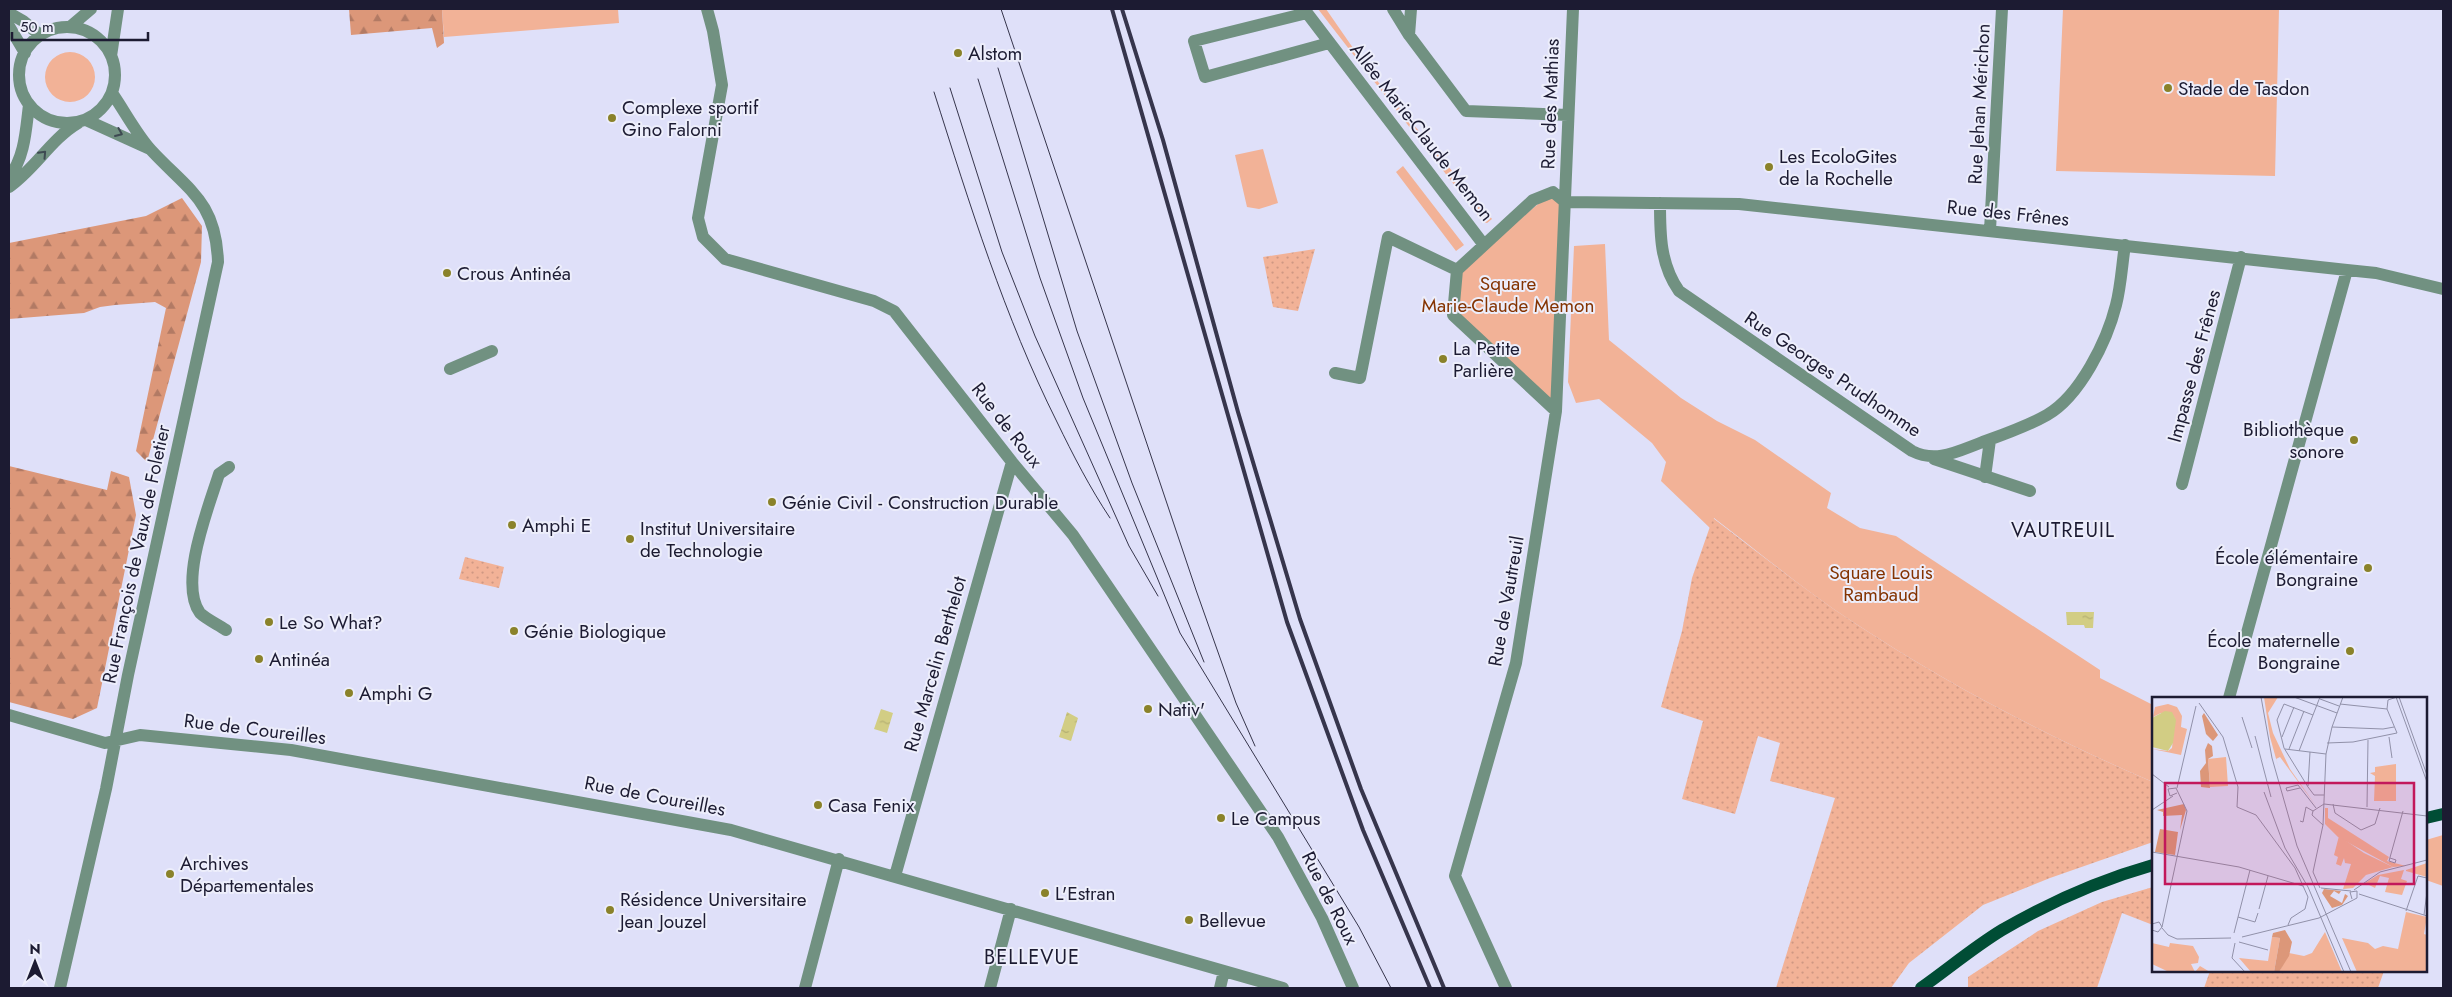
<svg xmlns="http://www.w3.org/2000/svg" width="2452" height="997" font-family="Jost,sans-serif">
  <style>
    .green { fill: #f2b297 }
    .forest { fill: url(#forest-firs) }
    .garden { fill: url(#garden-dots) }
    .water { fill: url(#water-ripples) }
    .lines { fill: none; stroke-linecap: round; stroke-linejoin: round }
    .minor { stroke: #719181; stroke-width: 12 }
    .major { stroke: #004d35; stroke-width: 12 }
    .tram { stroke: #36354c; stroke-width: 1 }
    .rail { stroke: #36354c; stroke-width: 4 }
    .oneway { stroke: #3e4a52 }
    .poi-dot { fill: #8a822a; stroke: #edeefb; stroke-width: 2 }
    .labels { text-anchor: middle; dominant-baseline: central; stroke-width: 4; stroke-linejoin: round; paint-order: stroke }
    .poi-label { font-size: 19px; fill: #1c1b32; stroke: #edeefb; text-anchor: start }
    .street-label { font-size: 19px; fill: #1c1b32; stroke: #edeefb }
    .park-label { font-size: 19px; fill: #843301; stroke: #edeefb }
    .neighbourhood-label { font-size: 20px; letter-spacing: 1px; fill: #1c1b32; stroke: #edeefb }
    .inset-road { fill: none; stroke: #9191a9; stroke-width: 1 }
    .view { fill: #c2185b; fill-opacity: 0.15; stroke: #c2185b; stroke-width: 2.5 }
    .inset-edge { fill: none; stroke: #1c1b32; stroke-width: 2.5 }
  </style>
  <defs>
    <pattern id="forest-firs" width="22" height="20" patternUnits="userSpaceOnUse" patternTransform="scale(1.25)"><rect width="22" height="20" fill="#dc9779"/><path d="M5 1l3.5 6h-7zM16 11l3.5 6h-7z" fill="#b27a64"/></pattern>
    <pattern id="garden-dots" width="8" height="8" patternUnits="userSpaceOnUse" patternTransform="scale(1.25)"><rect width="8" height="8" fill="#f2b297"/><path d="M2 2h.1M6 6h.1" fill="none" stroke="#cf9883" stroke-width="1.8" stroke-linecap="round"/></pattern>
    <pattern id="water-ripples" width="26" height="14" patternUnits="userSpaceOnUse" patternTransform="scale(1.25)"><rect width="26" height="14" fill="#d2cd84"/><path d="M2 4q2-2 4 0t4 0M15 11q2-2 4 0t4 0" fill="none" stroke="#b4af72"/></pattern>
  </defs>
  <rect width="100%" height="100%" fill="#dfe0f9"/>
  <path class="green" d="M 442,9 L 618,9 L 619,23 L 444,37 Z
    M 1318,9 L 1326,9 L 1369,71 L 1492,219 L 1487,223 L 1483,222 Z
    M 2063,9 L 2279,9 L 2275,176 L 2056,171 Z
    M45 77a25 25 0 1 1 50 0a25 25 0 1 1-50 0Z
    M 1263,149 L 1278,203 L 1259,209 L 1247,207 L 1235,155 Z
    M 1403,166 L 1464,245 L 1456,251 L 1396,172 Z
    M 1553,192 L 1565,202 L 1556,411 L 1453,315 L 1457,270 Z
    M 1605,244 L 1609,340 L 1681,398 L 1717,421 L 1755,440 L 1831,493 L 1827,508 L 1860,528 L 1896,536 L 2100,670 L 2100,678 L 2153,705 L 2153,782 C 2050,738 1947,684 1853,622 C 1805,591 1760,553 1714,518 L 1710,528 L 1661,481 L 1666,462 L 1652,443 L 1599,399 L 1576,403 L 1568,382 L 1574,246 Z
    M 2443,835 L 2443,886 L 2426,880 L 2426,840 Z"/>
  <path class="forest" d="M 349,9 L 442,9 L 444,43 L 437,48 L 432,28 L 351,35 Z
    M 182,198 L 202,226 L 201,262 L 147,462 L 136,451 L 166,308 L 155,302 L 115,305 L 100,307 L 84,313 L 9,319 L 9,243 L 146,216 Z
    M 9,466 L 107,490 L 111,471 L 129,477 L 136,515 L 97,708 L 73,719 L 9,702 Z"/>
  <path class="garden" d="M 1315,249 L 1298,311 L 1273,307 L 1263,257 Z
    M 1713,518 C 1759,553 1805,590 1853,622 C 1947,684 2050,738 2153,782 L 2153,842 L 2050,878 L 1983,905 L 1909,963 L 1891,988 L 1776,988 L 1835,798 L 1770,781 L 1780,743 L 1758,736 L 1735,814 L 1682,799 L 1703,721 L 1661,707 L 1682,631 L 1692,578 Z
    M 465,557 L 504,567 L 499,588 L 459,579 Z
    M 2153,887 L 2153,925 L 2122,913 L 2097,988 L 1968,987 L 1968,977 L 2038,931 L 2102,902 Z
    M 2210,971 L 2384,971 L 2378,988 L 2204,988 Z"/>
  <path class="water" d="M 2066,612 L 2094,612 L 2093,628 L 2085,628 L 2084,625 L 2067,625 Z
    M 881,709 L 893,713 L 887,733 L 874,729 Z
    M 1067,712 L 1078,718 L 1071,741 L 1059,737 Z"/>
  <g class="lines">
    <path class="minor" d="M 707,9 L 713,31 L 722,85 L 698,218 L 703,237 L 725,259 L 874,301 L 894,311 L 1012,462 L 1073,535 L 1278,837 L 1322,918 L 1353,988
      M 1393,9 L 1409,35 L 1466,111 L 1568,115
      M 9,13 L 23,21 L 40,35
      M 9,26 L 25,53
      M 71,26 L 91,9
      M19 75a48 48 0 1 1 96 0a48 48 0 1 1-96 0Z
      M 1409,35 L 1411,9
      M 1329,43 L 1205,77 L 1194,41 L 1307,13 L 1484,245
      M 111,56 L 118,9
      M 86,120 L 150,149
      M 9,177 C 25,158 26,128 29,105
      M 9,187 C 35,169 51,139 78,123
      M 1565,202 L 1739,204 L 2347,270 L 2376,273 L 2443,289
      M 1660,203 C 1660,234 1660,264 1679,291 L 1912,451 C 1936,463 1956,452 1980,443 C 2002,435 2026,427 2047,415 C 2080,396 2107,341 2116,305 C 2121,286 2122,264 2125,245
      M 1990,230 L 2002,9
      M 450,369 L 492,351
      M 1335,373 L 1360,378 L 1388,237 L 1457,270
      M 1556,411 L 1453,315 L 1457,270 L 1533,200 L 1553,192 L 1565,202
      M 1934,459 L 2030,491
      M 1985,477 L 1990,440
      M 2182,484 L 2241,257
      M 226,630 C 219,625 206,619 200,613 C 178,583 209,506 219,474 L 229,467
      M 2229,698 L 2347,270
      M 9,715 L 105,743 L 140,735 L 291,750 L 731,830 L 1283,988
      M 895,876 L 1012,462
      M 60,988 L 106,789 L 128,675 L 218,262 C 216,201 188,190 151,150 C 137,135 124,110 112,93
      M 805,988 L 839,859
      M 990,988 L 1011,909
      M 1220,988 L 1224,971
      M 1506,988 L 1455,876 L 1516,663 L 1556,411 L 1573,9"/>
    <path class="major" d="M 2426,818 L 2443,814
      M 1921,988 C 1948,969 1974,947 2002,930 C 2050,902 2100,880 2153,865"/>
    <path class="tram" d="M 1001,9 L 1196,590 L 1236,703 L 1255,746
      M 998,68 L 1077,331 L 1132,483 L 1204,662
      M 978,79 L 1040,278 L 1083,398 L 1180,633 L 1359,927 L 1391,988
      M 950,88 L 1002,252 L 1035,336 L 1129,546 L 1158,596
      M 934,92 C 970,205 1004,316 1057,422 C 1073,455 1090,488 1110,518"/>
    <path class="rail" d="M 1112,9 L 1287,622 L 1363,830 L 1430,988
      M 1122,9 L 1163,140 L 1238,412 L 1300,619 L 1361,789 L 1444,988"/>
  </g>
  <defs><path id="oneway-chevron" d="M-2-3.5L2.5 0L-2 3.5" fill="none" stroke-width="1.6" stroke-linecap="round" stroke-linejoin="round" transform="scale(1.25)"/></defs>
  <g class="oneway">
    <use href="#oneway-chevron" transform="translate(119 133) rotate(23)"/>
    <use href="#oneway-chevron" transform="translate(43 154) rotate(-47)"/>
  </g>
  <g class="poi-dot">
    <circle cx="958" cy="53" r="5"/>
    <circle cx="2168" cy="88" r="5"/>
    <circle cx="612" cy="118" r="5"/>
    <circle cx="1769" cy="167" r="5"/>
    <circle cx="447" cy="273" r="5"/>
    <circle cx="1443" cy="359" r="5"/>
    <circle cx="2354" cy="440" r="5"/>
    <circle cx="772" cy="502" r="5"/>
    <circle cx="512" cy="525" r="5"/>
    <circle cx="630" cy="539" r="5"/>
    <circle cx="2368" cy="568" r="5"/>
    <circle cx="269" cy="622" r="5"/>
    <circle cx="514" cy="631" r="5"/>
    <circle cx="2350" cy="651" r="5"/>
    <circle cx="259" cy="659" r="5"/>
    <circle cx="349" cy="693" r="5"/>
    <circle cx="1148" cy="709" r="5"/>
    <circle cx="818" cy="805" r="5"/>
    <circle cx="1221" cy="818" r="5"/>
    <circle cx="170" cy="874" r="5"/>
    <circle cx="1045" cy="893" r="5"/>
    <circle cx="610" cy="910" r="5"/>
    <circle cx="1189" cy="920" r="5"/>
  </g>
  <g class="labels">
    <g class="poi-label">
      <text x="968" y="53">Alstom</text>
      <text x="2178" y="88">Stade de Tasdon</text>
      <text x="622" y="107">Complexe sportif<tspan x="622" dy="22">Gino Falorni</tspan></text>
      <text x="1779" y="156">Les EcoloGites<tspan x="1779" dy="22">de la Rochelle</tspan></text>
      <text x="457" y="273">Crous Antinéa</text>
      <text x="1453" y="348">La Petite<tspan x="1453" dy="22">Parlière</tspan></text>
      <text x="2344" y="429" text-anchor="end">Bibliothèque<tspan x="2344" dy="22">sonore</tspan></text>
      <text x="782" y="502">Génie Civil - Construction Durable</text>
      <text x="522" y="525">Amphi E</text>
      <text x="640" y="528">Institut Universitaire<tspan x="640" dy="22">de Technologie</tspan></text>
      <text x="2358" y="557" text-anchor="end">École élémentaire<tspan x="2358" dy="22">Bongraine</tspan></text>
      <text x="279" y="622">Le So What?</text>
      <text x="524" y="631">Génie Biologique</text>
      <text x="2340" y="640" text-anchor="end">École maternelle<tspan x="2340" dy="22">Bongraine</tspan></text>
      <text x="269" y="659">Antinéa</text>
      <text x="359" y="693">Amphi G</text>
      <text x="1158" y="709">Nativ'</text>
      <text x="828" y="805">Casa Fenix</text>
      <text x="1231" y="818">Le Campus</text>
      <text x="180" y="863">Archives<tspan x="180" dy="22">Départementales</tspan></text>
      <text x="1055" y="893">L'Estran</text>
      <text x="620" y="899">Résidence Universitaire<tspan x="620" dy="22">Jean Jouzel</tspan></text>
      <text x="1199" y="920">Bellevue</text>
    </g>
    <g class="street-label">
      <text transform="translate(1550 104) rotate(-88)">Rue des Mathias</text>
      <text transform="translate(1979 104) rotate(-87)">Rue Jehan Mérichon</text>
      <text transform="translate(1422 132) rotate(52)">Allée Marie-Claude Memon</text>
      <text transform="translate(2008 213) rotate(6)">Rue des Frênes</text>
      <text transform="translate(2194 366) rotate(-75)">Impasse des Frênes</text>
      <text transform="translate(1833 374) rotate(34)">Rue Georges Prudhomme</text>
      <text transform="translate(1007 425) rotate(52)">Rue de Roux</text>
      <text transform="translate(136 554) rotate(-78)">Rue François de Vaux de Foletier</text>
      <text transform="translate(1506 601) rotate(-80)">Rue de Vautreuil</text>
      <text transform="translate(935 664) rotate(-74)">Rue Marcelin Berthelot</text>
      <text transform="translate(255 729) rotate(7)">Rue de Coureilles</text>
      <text transform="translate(655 796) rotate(11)">Rue de Coureilles</text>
      <text transform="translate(1330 898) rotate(63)">Rue de Roux</text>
    </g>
    <g class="park-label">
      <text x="1508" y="283">Square<tspan x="1508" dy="22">Marie-Claude Memon</tspan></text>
      <text x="1881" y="572">Square Louis<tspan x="1881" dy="22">Rambaud</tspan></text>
    </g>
    <g class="neighbourhood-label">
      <text x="2063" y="530">VAUTREUIL</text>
      <text x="1032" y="957">BELLEVUE</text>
    </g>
  </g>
  <g transform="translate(2152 697)">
    <rect width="275" height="275" fill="#dfe0f9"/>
    <path d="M 112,0 L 126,0 L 116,16 L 121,36 L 138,72 L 164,109 L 128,60 L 124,62 L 128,76 L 118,40 ZM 16,7 L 25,10 L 30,19 L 29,30 L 35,32 L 29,58 L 0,52 L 16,54 L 20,51 L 23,21 L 9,16 L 1,20 L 3,10 ZM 74,60 L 76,89 L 58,90 L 56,62 ZM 244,67 L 244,104 L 222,104 L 223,79 L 218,76 L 223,75 L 223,70 ZM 173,111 L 176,111 L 176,121 L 237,160 L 235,164 L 254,169 L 241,170 L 186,140 L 173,127 ZM 275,166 L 275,180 L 254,174 L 254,173 ZM 254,215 L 275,220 L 272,237 L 275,238 L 275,275 L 205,275 L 190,241 L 216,246 L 223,252 L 231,249 L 246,252 ZM 173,235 L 190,275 L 127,275 L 137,256 L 152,259 L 160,256 ZM 120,240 L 128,241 L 122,275 L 99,275 L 87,261 L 116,264 ZM 0,246 L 17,250 L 18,246 L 41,249 L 47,260 L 46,266 L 39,267 L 43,275 L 48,269 L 58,275 L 17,275 L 0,267 Z" fill="#f2b297"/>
    <path d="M 52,16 L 66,38 L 61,44 L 54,37 L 50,19 ZM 56,46 L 60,49 L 61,59 L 56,62 L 58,91 L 49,90 L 48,74 L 54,66 L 53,53 ZM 32,107 L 34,113 L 28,133 L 30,118 L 11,119 L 11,115 L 5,113 ZM 8,132 L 26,135 L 23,158 L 3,155 ZM 172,192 L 189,194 L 187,197 L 182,194 L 178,199 L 190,206 L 193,197 L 196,199 L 190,208 L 180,211 L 170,196 ZM 133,233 L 140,245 L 137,259 L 127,275 L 122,275 L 128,241 L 120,240 L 121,236 Z" fill="#dc9779"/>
    <path d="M 187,139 L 212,156 L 241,170 L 214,178 L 201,191 L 191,192 L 199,167 L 193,166 L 192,161 L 189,169 L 184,167 L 186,160 L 182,158 ZM 252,173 L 249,182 L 255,184 L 250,198 L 233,195 L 237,181 L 228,179 L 223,191 L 213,186 L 226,178 Z" fill="#f2b297"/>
    <path d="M 13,14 L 20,15 L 24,23 L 21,46 L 16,54 L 0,50 L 0,21 Z" fill="#d2cd84"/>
    <path class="inset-road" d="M 109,0 L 120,61 L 145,149 L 199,275M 142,0 L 185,16M 244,0 L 275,85M 247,0 L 275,78M 168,2 L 187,9M 47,6 L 71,40 L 86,90 L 85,110 L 104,118 L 143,171 L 156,200 L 153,212 L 139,221 L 136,228M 188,7 L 235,12M 161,18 L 132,7 L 125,23 L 132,51 L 156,90 L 162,98 L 172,98M 90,20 L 100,51M 180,30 L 231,32 L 242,30M 103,39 L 119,100M 130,40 L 142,10M 237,40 L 240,61M 175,46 L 201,45 L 245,36 L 235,12 L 236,3 L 245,0M 133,52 L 174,57M 137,52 L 152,14M 147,54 L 168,0M 0,77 L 17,90M 156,89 L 158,55M 25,91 L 44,9M 148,91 L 135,94 L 134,91 L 146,88 L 164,111M 112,95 L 133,151 L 156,190 L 192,275M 172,107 L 275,119M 181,107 L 183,116 L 209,133 L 223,127 L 228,111M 215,110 L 216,43M 0,113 L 21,99M 148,124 L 151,125 L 154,110 L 161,114M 171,128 L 160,118 L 161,114 L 172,107M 0,155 L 87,170 L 151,189M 238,161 L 244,163 L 243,166 L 237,164 L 251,114M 168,191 L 161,175 L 171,128 L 174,57 L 180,30 L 191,0M 169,191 L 199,194M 202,193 L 228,175 L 275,163M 207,197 L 275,219M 107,212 L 116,179M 254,214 L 266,179 L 275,181M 272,218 L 275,195M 86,220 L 103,225 L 106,216M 0,227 L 7,225 L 10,230 L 6,235 L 0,233M 10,230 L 35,114 L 24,91 L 16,92 L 18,99 L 25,96M 10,231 L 16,238 L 25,242 L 79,241M 82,236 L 98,173M 90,240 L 167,221 L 205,201 L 205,194 L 198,195 L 200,202M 87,245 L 116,253M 83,246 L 80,261 L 93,275"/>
    <path class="view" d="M 13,86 L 262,86 L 262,187 L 13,187 Z"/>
    <rect width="275" height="275" class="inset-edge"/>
  </g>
  <rect width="2452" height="997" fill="none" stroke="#1c1b32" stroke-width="20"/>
  <g transform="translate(35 962)" stroke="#edeefb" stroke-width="4" paint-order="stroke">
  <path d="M0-4L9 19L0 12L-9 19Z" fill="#1c1b32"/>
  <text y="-8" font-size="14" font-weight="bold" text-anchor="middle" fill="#1c1b32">N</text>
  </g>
  <path d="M12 32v8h136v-8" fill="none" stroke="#1c1b32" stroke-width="2.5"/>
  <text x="20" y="32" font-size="15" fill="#1c1b32" stroke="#edeefb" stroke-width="4" paint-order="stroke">50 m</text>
</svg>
